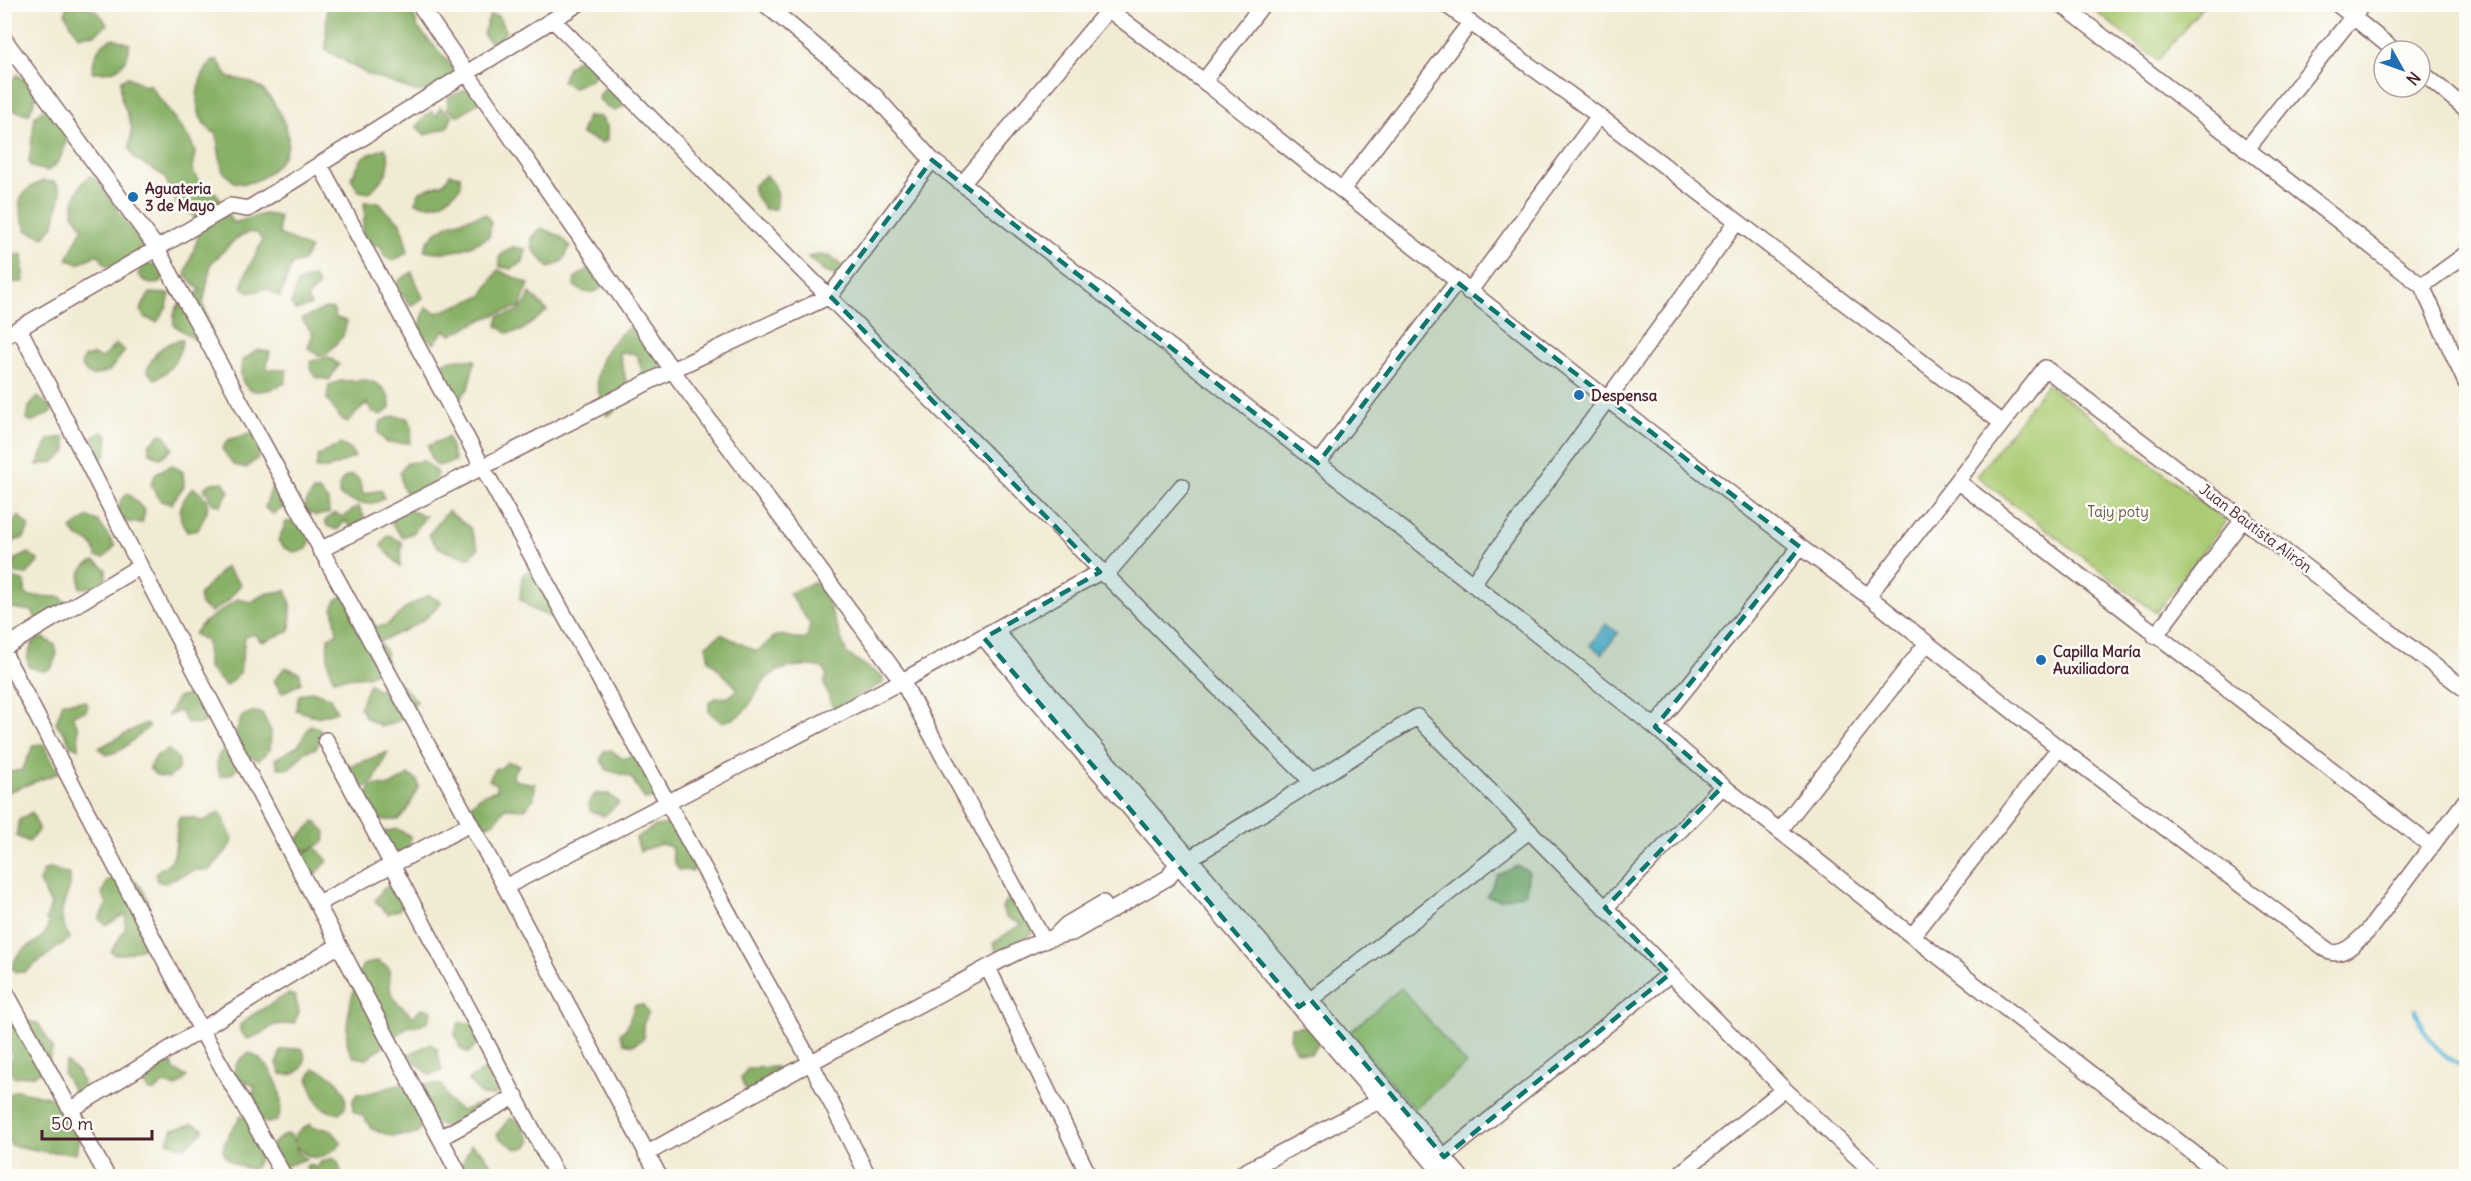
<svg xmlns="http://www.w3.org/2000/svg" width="2471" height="1181" font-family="Delius,sans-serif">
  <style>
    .green { fill: #abcc74; stroke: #7a7650; stroke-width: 1.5 }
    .forest { fill: #88b066; stroke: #696848; stroke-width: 1.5 }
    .water { fill: #5bb7d9; stroke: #526b82; stroke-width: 1.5 }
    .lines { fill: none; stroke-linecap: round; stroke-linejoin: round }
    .stream { stroke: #5bb7d9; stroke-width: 4.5 }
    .street-casing { stroke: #856666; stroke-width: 18 }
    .street { stroke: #fff; stroke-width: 15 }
    .marked { fill: #0f766e; fill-opacity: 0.2; stroke: #0f766e; stroke-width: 4.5; stroke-dasharray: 12 8; stroke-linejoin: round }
    .poi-dot { fill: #1f6fb2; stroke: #fdfcf7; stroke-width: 2 }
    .labels { text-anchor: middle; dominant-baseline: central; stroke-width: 5; stroke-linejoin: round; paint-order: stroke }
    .poi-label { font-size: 15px; font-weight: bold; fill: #4a1f2b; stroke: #fdfcf7; text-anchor: start }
    .park-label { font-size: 15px; fill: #675341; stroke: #fdfcf7 }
    .street-label { font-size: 15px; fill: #4a1f2b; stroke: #fdfcf7 }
  </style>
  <rect width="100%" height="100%" fill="#fdfcf7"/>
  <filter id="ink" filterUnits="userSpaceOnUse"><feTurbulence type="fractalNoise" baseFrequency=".0167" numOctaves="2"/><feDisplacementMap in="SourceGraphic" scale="12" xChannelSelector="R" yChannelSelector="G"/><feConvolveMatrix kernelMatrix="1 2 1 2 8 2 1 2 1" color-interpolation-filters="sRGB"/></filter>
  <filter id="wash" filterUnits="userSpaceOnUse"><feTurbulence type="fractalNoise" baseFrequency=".008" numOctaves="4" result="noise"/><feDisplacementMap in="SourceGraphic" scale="24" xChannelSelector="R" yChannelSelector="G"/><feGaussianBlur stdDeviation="1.35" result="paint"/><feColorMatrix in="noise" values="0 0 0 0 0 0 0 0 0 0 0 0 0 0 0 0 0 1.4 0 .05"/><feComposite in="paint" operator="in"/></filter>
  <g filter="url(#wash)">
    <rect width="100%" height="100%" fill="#f2ebd4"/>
    <path class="green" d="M 2088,5 L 2204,5 L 2158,61 Z
      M 2047,384 L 2226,521 L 2156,613 L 1977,476 Z
      M 1401,988 L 1466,1064 L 1414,1109 L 1349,1033 Z"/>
    <path class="forest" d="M 68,5 C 86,4 99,8 107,25 L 95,34 L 78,36 L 65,14 Z
      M 327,5 L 410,5 L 418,28 L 465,81 L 418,92 L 367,74 L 326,50 Z
      M 490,15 L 498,16 L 506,31 L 498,42 L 489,41 L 483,34 Z
      M 113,38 L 130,44 C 127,69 115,73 92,72 C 94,56 97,45 113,38 Z
      M 580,57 L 597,69 L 593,78 L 573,88 L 562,81 L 568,67 Z
      M 212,61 L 218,61 L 229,78 C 239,79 247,80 256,85 C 271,93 287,122 288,139 C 290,157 264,181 247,183 C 243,184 238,183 234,182 L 222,170 L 216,134 C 190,119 193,81 212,61 Z
      M 17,75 L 28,82 L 36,97 L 29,114 L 12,110 L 5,99 L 4,88 Z
      M 128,77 L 146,86 L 149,84 L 191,141 L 195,153 L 192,169 L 199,182 L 217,194 L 233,223 L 264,214 L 279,216 L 279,234 L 310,249 L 303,261 L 292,264 L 280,297 L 266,288 L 250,293 L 242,287 C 244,270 257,257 262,240 L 257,233 C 238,229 225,252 211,263 L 203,304 L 211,330 L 201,344 L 174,325 C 171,305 185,298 201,291 L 185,275 L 200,231 L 195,217 L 177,204 L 164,176 L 134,158 L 129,147 C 135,123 129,121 122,100 C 120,94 121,86 121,80 Z
      M 623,77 L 630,88 L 631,102 L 615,111 L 607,107 L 598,98 L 608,83 Z
      M 473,87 L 479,102 L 458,116 L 447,109 L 448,97 Z
      M 47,106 L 73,126 C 61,144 67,160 47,171 L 32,167 L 29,162 L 35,116 Z
      M 440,107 L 452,116 L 448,127 L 425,135 L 416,126 L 431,111 L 437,116 Z
      M 587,116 L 601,117 L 607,126 L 607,140 L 602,143 L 581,134 Z
      M 385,148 C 395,169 384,178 369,193 L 359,191 L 351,178 L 363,157 Z
      M 450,174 L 460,176 L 461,186 C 447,201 436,211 415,202 L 420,191 L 444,183 Z
      M 766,175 C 776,185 781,195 775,209 L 765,209 L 753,192 L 753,186 Z
      M 90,176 L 98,181 L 144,248 L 127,263 L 106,266 L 98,254 L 78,264 L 67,259 L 83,227 L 73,214 C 73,200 78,184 90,176 Z
      M 43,181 L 55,182 L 61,192 L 54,225 L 44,237 L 26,230 C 17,205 14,193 43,181 Z
      M 364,202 L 379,202 L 386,211 L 401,223 L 408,252 L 393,261 L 385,257 L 380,245 L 371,246 L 361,235 L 365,214 Z
      M 485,214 L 491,222 L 489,237 C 466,249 450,256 424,250 C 432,225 461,220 485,214 Z
      M 541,228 L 560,236 L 570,246 L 563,261 L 549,268 L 532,248 L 532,238 Z
      M 513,247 L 526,249 L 523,262 L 512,269 L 500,267 L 499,258 L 504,251 Z
      M 22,254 L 24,282 L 9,282 C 2,273 4,266 9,256 Z
      M 820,255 L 831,257 L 842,266 L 841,277 L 824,272 L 808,257 Z
      M 144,264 L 165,265 L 162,282 C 151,286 146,284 138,274 Z
      M 594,265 L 611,280 C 600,291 587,299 574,285 L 575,278 Z
      M 498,270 L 529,284 L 520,307 L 485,318 L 451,335 L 444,330 L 434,344 L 418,331 L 426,307 L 437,313 L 482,296 Z
      M 412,272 L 423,298 L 411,306 L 399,291 L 398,281 Z
      M 313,277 L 319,286 L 307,298 L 311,305 L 295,310 L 291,304 L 298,282 Z
      M 150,293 L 170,294 L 167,307 L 157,322 L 146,318 L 140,310 Z
      M 530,293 L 547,311 L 521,331 L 507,333 L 497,326 L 499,316 C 517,313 524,310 530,293 Z
      M 326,308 L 333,309 L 336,318 L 347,321 L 343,336 L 326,355 L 318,355 L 308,348 L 313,334 L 302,319 Z
      M 637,321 L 663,367 L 645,383 L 637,354 L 619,352 L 631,400 L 607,416 C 604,406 598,394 597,383 C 596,356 617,335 637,321 Z
      M 183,340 C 178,358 172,372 155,379 L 147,371 C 153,354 164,341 183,340 Z
      M 116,344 L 125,351 L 109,371 L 92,376 L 86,372 L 81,365 L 84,357 L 93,355 L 102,358 Z
      M 257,350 L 270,352 L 266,369 L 287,370 L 285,383 C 260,396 236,396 242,361 Z
      M 329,357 L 339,365 L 329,380 L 315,377 L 310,368 L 311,361 Z
      M 459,359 L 475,360 L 468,389 L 458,400 C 439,383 418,364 459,359 Z
      M 367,380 C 381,384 391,392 390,408 L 382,415 L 372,412 L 367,403 L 347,422 L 340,418 L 327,399 L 329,385 L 341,381 Z
      M 38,397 L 52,408 L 51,412 L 32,422 L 27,419 L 29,407 Z
      M 394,416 L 407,418 L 412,426 L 410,443 L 387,443 L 378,433 L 381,421 Z
      M 258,431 L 264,443 L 258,458 L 246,468 L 234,465 L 222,449 L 228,440 Z
      M 103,432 L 108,436 L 106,454 L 100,461 L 91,462 L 86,447 L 95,436 Z
      M 161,434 L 165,435 L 173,449 L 160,458 L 149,452 L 149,444 Z
      M 65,437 L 67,452 L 54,462 L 37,465 L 49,439 Z
      M 448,437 L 455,461 L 438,466 L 432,460 L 428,446 Z
      M 340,444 L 350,449 L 355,457 L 327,469 L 316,469 L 318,456 Z
      M 424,461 L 437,472 L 435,485 L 410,498 L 402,486 L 400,472 L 407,463 Z
      M 172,465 L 183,472 L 184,486 L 171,504 L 161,501 L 151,485 L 156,473 Z
      M 352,475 L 359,479 L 363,494 L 382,490 L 384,498 C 371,508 353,503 339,495 C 339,485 340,477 352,475 Z
      M 274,480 L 285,498 L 284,507 L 273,514 L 265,508 Z
      M 223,482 L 229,491 L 221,505 L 213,504 L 204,488 L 212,483 Z
      M 193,487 L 208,500 L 207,511 L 198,530 L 187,532 C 175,514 180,503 193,487 Z
      M 313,491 L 319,491 L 328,501 L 329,513 L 316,516 L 303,508 Z
      M 128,493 L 145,511 L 142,523 L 126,522 L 118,515 L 120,501 Z
      M 358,506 L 364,516 L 361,526 L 352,529 L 345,521 L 337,530 L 327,526 L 325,521 L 334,513 L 343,517 Z
      M 402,508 L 426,516 L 413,533 L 402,537 L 392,524 L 393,513 Z
      M 448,511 L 470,528 L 478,548 L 471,558 C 455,554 435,552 429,534 Z
      M 19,516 L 29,527 L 24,538 L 11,542 L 7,535 L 7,528 Z
      M 88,517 L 98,521 L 115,546 L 104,558 L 96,557 C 97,547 87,539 78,538 L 71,529 Z
      M 304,521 L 315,529 L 307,549 L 296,553 L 285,548 L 278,541 L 286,522 Z
      M 388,535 L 402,542 L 400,566 L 381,546 Z
      M 29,553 L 39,561 L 26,575 L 16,574 L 13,569 L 15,559 Z
      M 95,561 L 106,569 L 106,578 L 97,587 L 80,588 C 79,574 80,566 95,561 Z
      M 535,564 L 563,601 L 554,619 L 534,610 L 520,599 L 522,576 Z
      M 225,567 L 241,584 L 228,601 L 211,612 L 201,605 L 199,595 Z
      M 4,575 L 25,582 L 25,593 L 29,596 L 61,597 L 66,603 L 50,626 L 36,618 L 32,611 L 11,608 L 5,604 Z
      M 815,582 L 824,592 L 847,654 L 883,677 L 883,683 L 834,710 L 824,684 L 827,675 L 823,668 C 803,663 771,666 760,687 C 751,704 743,719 721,722 L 709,712 L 709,702 L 716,698 L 729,697 L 738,689 L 709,660 L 706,645 L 721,634 L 756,651 C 765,649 768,639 777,636 C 788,633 796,642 807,639 L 810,624 L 789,593 Z
      M 355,589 L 365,614 L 377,627 L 387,625 L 407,607 L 429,595 L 441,602 C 426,624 401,631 379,642 L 386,652 L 387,667 L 367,676 L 334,679 C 327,668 327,651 328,637 L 337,634 L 333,607 L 336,600 Z
      M 286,590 L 291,604 L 290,631 L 262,642 L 254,634 L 245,637 L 240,673 L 226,686 L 208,668 L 207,641 L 194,634 C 204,618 223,611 237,599 L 251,602 L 265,594 Z
      M 42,637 L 55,645 L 57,654 L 51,669 L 42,671 L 29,667 L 27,658 L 33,642 Z
      M 285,667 L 300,673 L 301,683 L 282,693 L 274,681 Z
      M 369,683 L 377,689 L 399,683 L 417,701 C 408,714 399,725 381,726 L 366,718 L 360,707 Z
      M 312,691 L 330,698 L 337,711 L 317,717 L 296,710 L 299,695 Z
      M 202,692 L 213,705 L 208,720 L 200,724 L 187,723 L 180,711 L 168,716 L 177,698 Z
      M 85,701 L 88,706 L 86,711 L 72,715 L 78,727 L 79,749 L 70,745 L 66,735 L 56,723 L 63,702 Z
      M 252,712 L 262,713 L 271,732 L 270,750 L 259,760 L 251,758 L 236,748 L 235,735 L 242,716 Z
      M 146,723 L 149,727 L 121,750 L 107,755 L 99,748 Z
      M 310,725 L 319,728 L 323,737 L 316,748 L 305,752 L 290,768 L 278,768 L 275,759 L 298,746 Z
      M 43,744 L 59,773 L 5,793 L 5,773 L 22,770 L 34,745 Z
      M 225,748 L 232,748 L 240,762 C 236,772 231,776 220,776 C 216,763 214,758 225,748 Z
      M 168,750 L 179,760 L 178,770 L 169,778 L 157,776 L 149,768 L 156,756 Z
      M 611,750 L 623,759 L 635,755 L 661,792 L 656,798 L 645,800 L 631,777 L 607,770 L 601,760 L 604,751 Z
      M 388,752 L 374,781 L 364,788 L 354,784 L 347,767 Z
      M 507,762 L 519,765 L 513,773 L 514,780 L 535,784 L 534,798 L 525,809 L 505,808 L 496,821 L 480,829 L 471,805 L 482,795 L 497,790 L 496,784 L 489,780 L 495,769 L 501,768 Z
      M 408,775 L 417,780 L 419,786 L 408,809 L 398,820 L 375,820 L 365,803 L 371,785 L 390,786 Z
      M 595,794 L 609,794 L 619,803 L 604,816 L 590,811 L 589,803 Z
      M 32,812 L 39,829 L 29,842 L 16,836 L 19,820 Z
      M 220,812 L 233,840 C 230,848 216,863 210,870 L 194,870 L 164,883 L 157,881 L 155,873 C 160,869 167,865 171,861 C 178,854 175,829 179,817 L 195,818 L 202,822 Z
      M 315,821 L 326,832 L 324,842 L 315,847 L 328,861 L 308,882 L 294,859 L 314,848 L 299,852 L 295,846 L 298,838 Z
      M 669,824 L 677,824 L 697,861 L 693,871 L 679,870 L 674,862 L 671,847 L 661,844 L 640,851 L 636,838 L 655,826 Z
      M 397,829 L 411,837 L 409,846 L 395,860 L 383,832 Z
      M 1517,866 L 1529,871 L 1526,893 L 1499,900 L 1487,896 L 1498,875 Z
      M 51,868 L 70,875 C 73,900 50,906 70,938 L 25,972 L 16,972 L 12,968 C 19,940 46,948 49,921 L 46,920 L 51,905 L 39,882 L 43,871 Z
      M 126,873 L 141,887 L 148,900 L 142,913 L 148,942 L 146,947 L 125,954 L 114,954 L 111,952 L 125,929 L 126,915 C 117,916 114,923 106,925 L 99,919 L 107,903 L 102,894 L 107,881 Z
      M 390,885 L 403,891 L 406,899 L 399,910 L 388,914 L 375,901 L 382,890 Z
      M 1011,892 L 1033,933 L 997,953 L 993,943 L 1021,924 L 1006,918 L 1002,908 Z
      M 377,961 L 389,968 C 391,1002 388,993 413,1017 L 421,1008 L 432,1010 L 429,1020 L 420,1025 L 407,1027 L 367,1059 L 354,1057 C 338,1045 353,982 363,965 Z
      M 288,994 L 295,996 L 299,1012 L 294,1023 L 274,1025 L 263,1033 L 247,1039 L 240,1031 L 240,1025 C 254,1011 271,1005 288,994 Z
      M 635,1005 L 643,1005 L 648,1013 L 643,1025 L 644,1038 L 633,1045 L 624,1043 L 620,1034 L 627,1027 Z
      M 16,1020 L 38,1023 L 53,1048 L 46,1068 L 35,1075 L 13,1077 L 10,1067 L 12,1054 L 5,1047 L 5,1034 Z
      M 459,1023 L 472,1023 L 479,1033 L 477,1044 L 468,1053 L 460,1048 L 455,1033 Z
      M 1312,1026 L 1320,1041 L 1311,1054 L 1296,1051 L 1290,1040 L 1291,1027 Z
      M 431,1044 L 437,1049 L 442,1071 L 430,1075 L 407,1055 Z
      M 302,1048 C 310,1064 299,1078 281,1074 L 277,1063 L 281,1050 Z
      M 250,1053 C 272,1063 289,1097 277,1121 L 266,1123 L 254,1115 L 251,1101 L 255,1086 L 234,1077 C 234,1064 239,1059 250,1053 Z
      M 66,1062 L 78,1072 L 85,1091 L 74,1092 L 63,1073 Z
      M 172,1062 L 174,1070 L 187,1077 L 177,1087 L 163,1084 L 155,1091 L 149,1091 L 145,1086 L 151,1070 Z
      M 776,1067 L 779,1083 L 752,1094 L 744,1087 L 741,1078 L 748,1068 Z
      M 488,1068 L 500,1080 L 495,1096 L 481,1095 L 468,1080 Z
      M 314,1069 C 332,1073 349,1087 345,1108 L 339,1113 C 318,1113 313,1094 308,1078 Z
      M 404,1084 L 412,1090 L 425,1084 L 442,1085 L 448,1100 L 461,1111 L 482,1103 L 492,1106 L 446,1127 L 423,1120 L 417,1134 L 392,1136 L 372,1129 L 363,1116 L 353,1111 L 353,1100 L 357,1094 C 375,1095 387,1086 404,1084 Z
      M 16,1090 L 53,1098 L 83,1120 L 76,1153 L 46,1152 L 11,1145 L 5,1134 L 4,1098 Z
      M 241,1116 C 248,1118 253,1119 257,1125 C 264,1136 262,1162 252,1170 C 211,1158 220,1146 241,1116 Z
      M 510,1118 L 520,1122 L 531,1141 L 526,1147 L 517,1149 L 499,1138 L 497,1134 Z
      M 193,1124 L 203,1128 L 203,1131 L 184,1148 L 167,1142 L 173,1129 Z
      M 310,1124 L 313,1128 L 330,1129 L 342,1143 C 326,1157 313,1166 296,1146 L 298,1152 L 306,1159 L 283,1167 L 271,1145 L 285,1134 L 291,1135 L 295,1143 L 295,1134 Z
      M 471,1145 L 482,1152 L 495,1169 L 491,1176 L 456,1176 Z
      M 333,1158 L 338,1162 L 342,1176 L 309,1176 L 306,1166 L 311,1164 L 316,1168 L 321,1162 Z"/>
    <path class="water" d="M 1606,624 L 1618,633 L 1602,654 L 1590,645 Z"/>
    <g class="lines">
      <path class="stream" d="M 2416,1010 C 2423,1036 2441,1057 2466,1068"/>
    </g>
  </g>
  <g filter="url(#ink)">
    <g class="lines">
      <defs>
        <path id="street" d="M 419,4 L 672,370 L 902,681 L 1044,941
          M 765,4 L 875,96 L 932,160 L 1318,463
          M 1101,4 L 1210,86 L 1607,399 L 1800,547 L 1868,596 L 2059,748 L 2330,952 C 2345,956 2357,941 2368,931 L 2466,800
          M 1445,4 L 1599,116 L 2002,423
          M 2061,4 L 2422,286 L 2466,383
          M 2337,4 L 2395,51
          M 553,20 L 1311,781
          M 4,39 L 156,247 L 505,887 L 659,1176
          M 2420,71 L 2466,109
          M 1204,81 L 1263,4
          M 2246,150 L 2363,4
          M 320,165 L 482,466 L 810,1061 L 868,1176
          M 962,184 L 1108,10
          M 1342,190 L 1470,23
          M 1457,282 L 1318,463 L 1655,727 L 1723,786 L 1912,936 L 2223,1176
          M 2422,286 L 2466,254
          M 1469,292 L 1599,116
          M 19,328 L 140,566 L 460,1176
          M 4,337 L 230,206 L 248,209 L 578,4
          M 1957,481 L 2431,846
          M 320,550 L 672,370 L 830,296 L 932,160
          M 1105,576 L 1182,486
          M 1473,583 L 1736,223
          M 1868,596 L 2045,368 L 2466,690
          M 996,631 L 1460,1176
          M 2155,636 L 2244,518
          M 984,638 L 1444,1176
          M 4,648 L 140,566
          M 4,653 L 201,1030 L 284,1176
          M 1655,727 L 1800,547
          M 326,740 L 557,1176
          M 1780,830 L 1927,643
          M 505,887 L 902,681 L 1100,572
          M 317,904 L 470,824
          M 1605,908 L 1723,786
          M 1056,935 L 1066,925 L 1103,903
          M 1912,936 L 2059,748
          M 988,968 L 1089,1176
          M 4,989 L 107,1176
          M 1303,1005 L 1529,831
          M 72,1109 L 339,945
          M 440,1138 L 516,1096
          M 646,1154 C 747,1097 849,1041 952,987 C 984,970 1037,937 1072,933 L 1169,877 L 1173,869 L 1417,717 L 1784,1089 L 1877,1176
          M 1437,1162 L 1670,974
          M 1237,1176 L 1388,1096
          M 1677,1176 L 1784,1089"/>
      </defs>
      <use href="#street" class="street-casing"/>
      <use href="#street" class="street"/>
    </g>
  </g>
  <path class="marked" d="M 932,160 L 1318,463 L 1457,282 L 1800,547 L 1655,727 L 1723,786 L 1605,908 L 1670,974 L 1444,1157 L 1310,999 L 1299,1007 L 984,638 L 1100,572 L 830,296 Z"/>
  <g class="poi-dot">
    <circle cx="133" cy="197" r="6"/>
    <circle cx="1579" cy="395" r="6"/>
    <circle cx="2041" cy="660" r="6"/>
  </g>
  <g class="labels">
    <g class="poi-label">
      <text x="145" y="188">Aguateria<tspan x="145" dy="17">3 de Mayo</tspan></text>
      <text x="1591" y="395">Despensa</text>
      <text x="2053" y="651">Capilla María<tspan x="2053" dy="17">Auxiliadora</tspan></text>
    </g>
    <g class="park-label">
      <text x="2118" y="511">Tajy poty</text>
    </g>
    <g class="street-label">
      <text transform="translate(2256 528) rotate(37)">Juan Bautista Alirón</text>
    </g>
  </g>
  <rect width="2471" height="1181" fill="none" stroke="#fdfcf7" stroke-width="24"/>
  <g transform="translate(2402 69) rotate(130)"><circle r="28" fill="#fdfcf7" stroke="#b5a4a5" stroke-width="1.5"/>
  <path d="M0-4.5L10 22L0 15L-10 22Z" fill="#1f6fb2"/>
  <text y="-9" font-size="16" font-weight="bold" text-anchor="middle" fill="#4a1f2b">N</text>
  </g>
  <path d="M42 1130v9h110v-9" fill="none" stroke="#4a1f2b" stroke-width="3"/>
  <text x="51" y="1130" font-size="18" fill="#4a1f2b" stroke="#fdfcf7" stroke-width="4.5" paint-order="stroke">50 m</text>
</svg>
